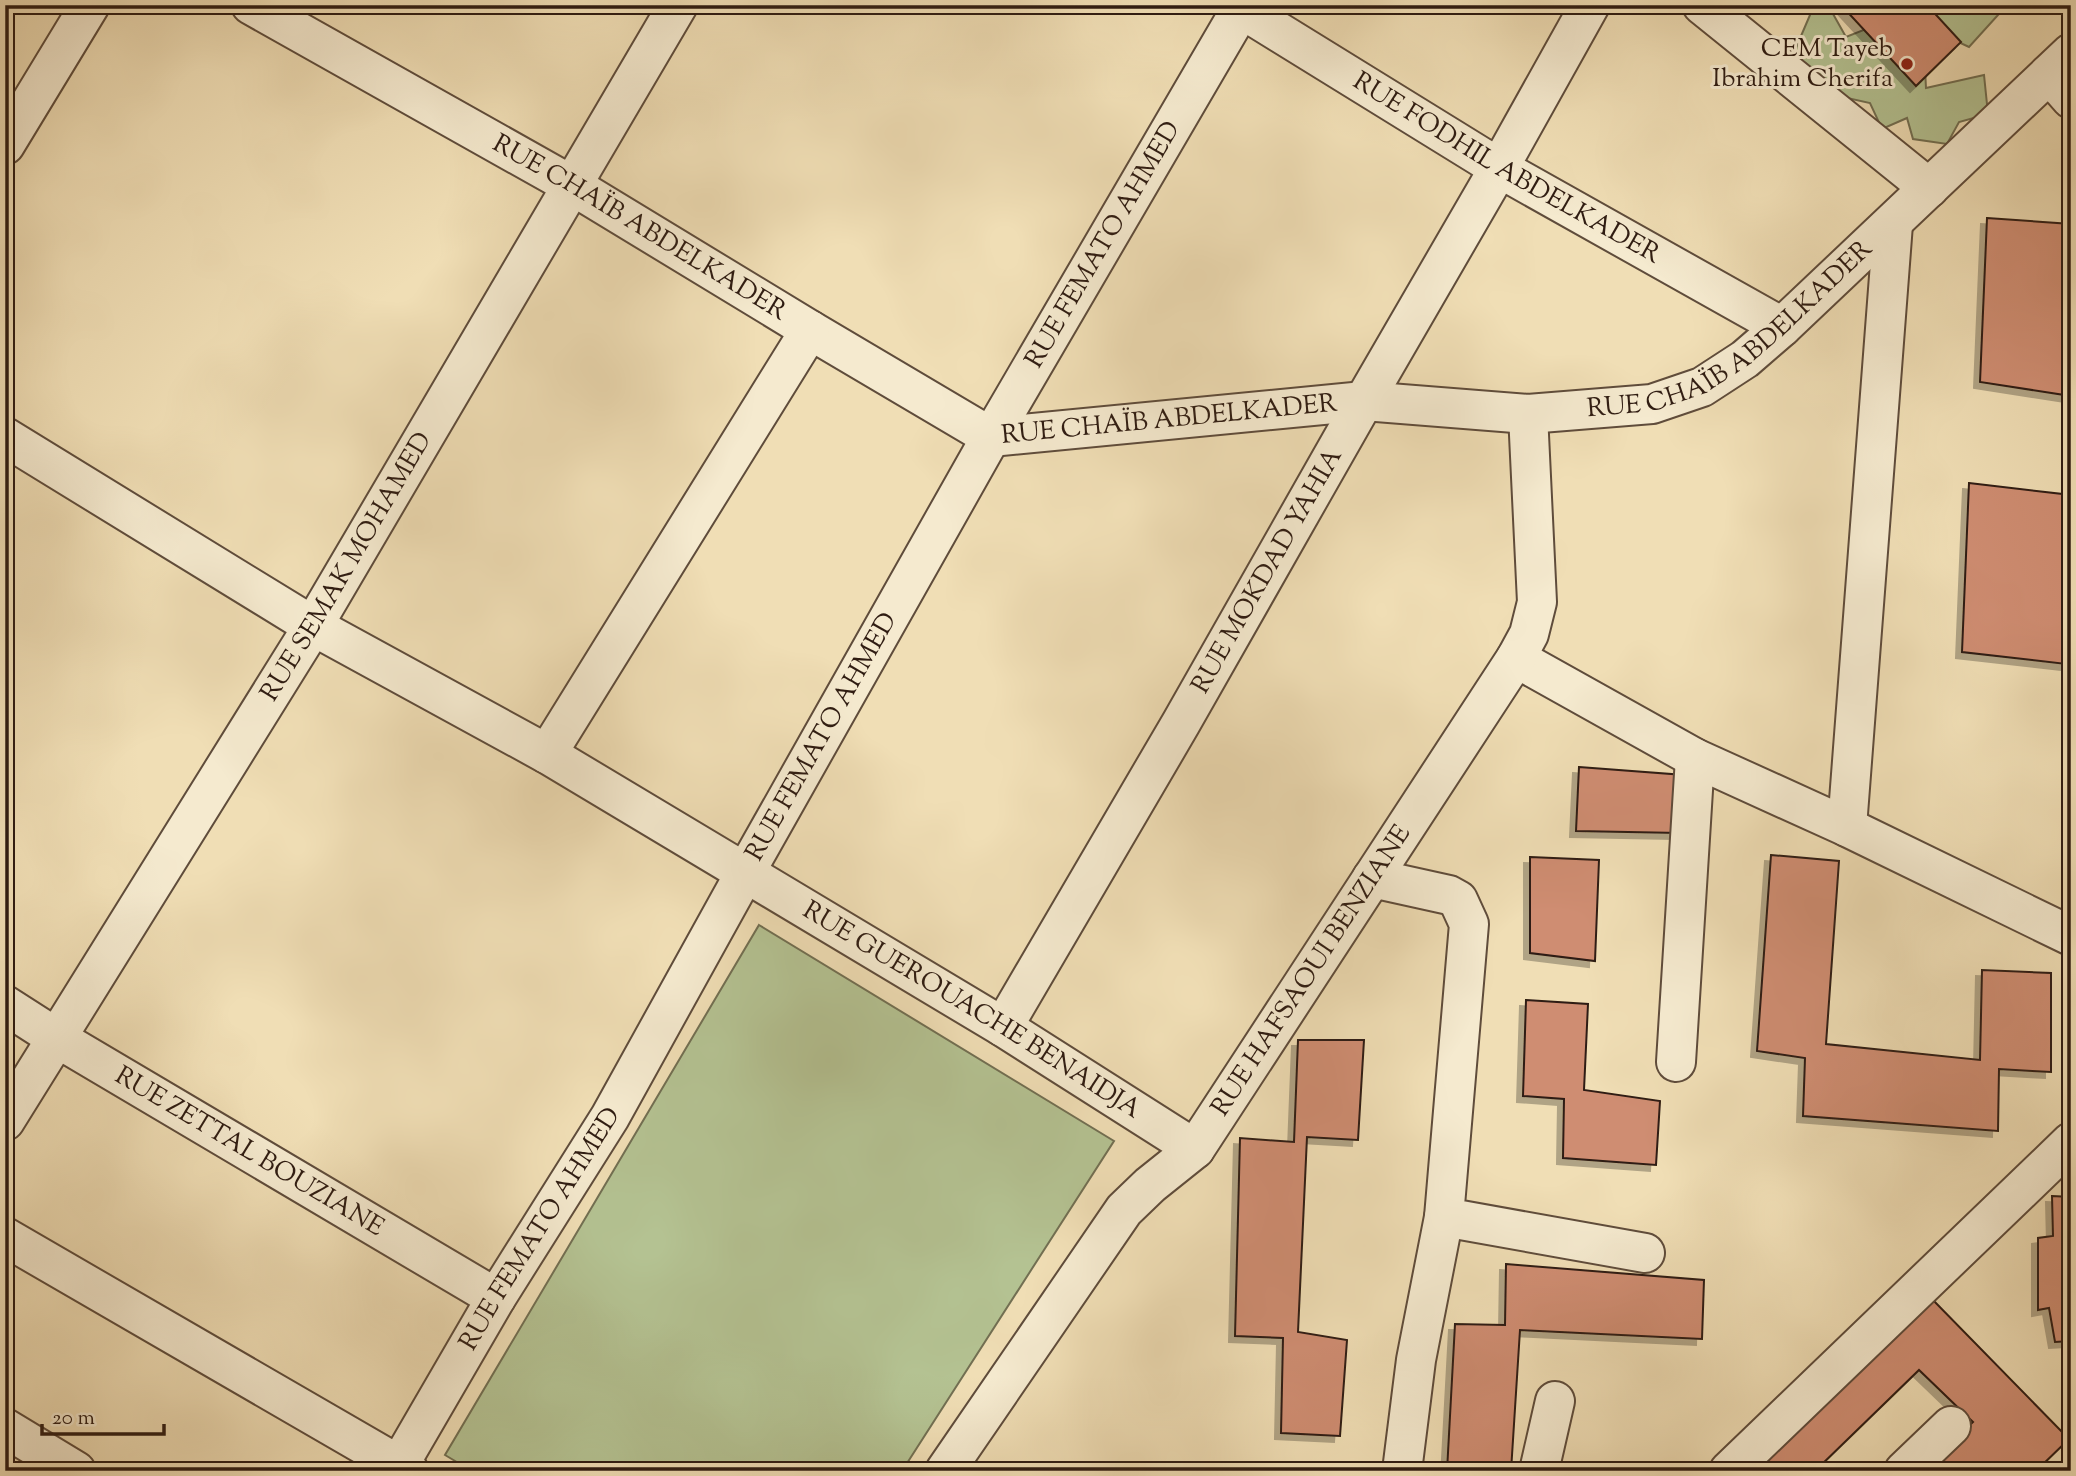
<svg xmlns="http://www.w3.org/2000/svg" width="2076" height="1476" font-family="'Sorts Mill Goudy',serif">
  <style>
    .green { fill: #b4c292; stroke: #726f52; stroke-width: 2 }
    .building { fill: #cf8d72; stroke: #2f1c12; stroke-width: 2; filter: url(#shadow) }
    .lines { fill: none; stroke-linecap: round; stroke-linejoin: round }
    .minor-casing { stroke: #5f4c3b; stroke-width: 42 }
    .minor { stroke: #f5eacf; stroke-width: 38 }
    .poi-dot { fill: #8f2418; stroke: #f5eacf; stroke-width: 2.5 }
    .labels { text-anchor: middle; dominant-baseline: central; stroke-width: 6; stroke-linejoin: round; paint-order: stroke }
    .poi-label { font-size: 26px; fill: #2f1c12; stroke: #f5eacf; text-anchor: end }
    .street-label { font-size: 26px; fill: #2f1c12; stroke: #f5eacf }
  </style>
  <defs>
    <filter id="shadow"><feDropShadow dx="-6" dy="6" stdDeviation="0" flood-color="#0004"/></filter>
  </defs>
  <rect width="100%" height="100%" fill="#f0deb5"/>
  <filter id="stains"><feTurbulence type="fractalNoise" baseFrequency=".00286" numOctaves="4"/><feColorMatrix values="0 0 0 0 .2 0 0 0 0 .09 0 0 0 0 .02 0 0 0 .5 -.17"/></filter>
  <radialGradient id="worn" r=".72"><stop offset=".6" stop-color="#630" stop-opacity="0"/><stop offset="1" stop-color="#630" stop-opacity=".3"/></radialGradient>
  <path class="green" d="M 1809,5 L 1828,5 L 1846,37 L 1876,25 L 1924,49 L 1926,88 L 1984,75 L 1988,114 L 1959,122 L 1947,144 L 1913,139 L 1907,118 L 1882,129 L 1870,103 L 1825,93 L 1789,64 L 1813,8 Z
    M 1918,5 L 1989,5 L 1998,15 L 1969,47 L 1941,34 Z
    M 759,925 L 1114,1141 L 902,1471 L 472,1471 L 445,1455 Z"/>
  <path class="building" d="M 1841,5 L 1927,5 L 1961,42 L 1916,86 Z
    M 1987,218 L 2071,224 L 2071,396 L 1980,382 Z
    M 1969,483 L 2071,495 L 2071,617 L 2066,664 L 1962,652 Z
    M 1579,767 L 1684,775 L 1680,833 L 1576,831 Z
    M 1771,855 L 1839,861 L 1826,1044 L 1980,1060 L 1982,970 L 2051,973 L 2051,1072 L 1999,1069 L 1998,1131 L 1803,1116 L 1805,1058 L 1757,1051 Z
    M 1530,857 L 1599,860 L 1595,961 L 1530,953 Z
    M 1526,1000 L 1588,1004 L 1584,1090 L 1660,1101 L 1656,1165 L 1563,1158 L 1564,1099 L 1523,1096 Z
    M 1298,1040 L 1364,1040 L 1358,1140 L 1307,1137 L 1298,1332 L 1347,1340 L 1340,1436 L 1281,1433 L 1283,1338 L 1235,1336 L 1240,1138 L 1294,1142 Z
    M 2052,1196 L 2071,1197 L 2071,1341 L 2055,1342 L 2049,1308 L 2038,1310 L 2038,1238 L 2053,1236 Z
    M 1506,1264 L 1704,1280 L 1702,1339 L 1520,1330 L 1511,1471 L 1447,1471 L 1455,1324 L 1505,1325 Z
    M 1931,1298 L 2069,1439 L 2036,1471 L 1921,1471 L 1973,1422 L 1919,1370 L 1815,1471 L 1750,1471 Z"/>
  <g class="lines">
    <defs>
      <g id="minor">
        <path id="s1" d="M 251,5 L 573,186 L 810,330 L 991,437 L 1364,401 L 1528,414 L 1652,404 L 1702,387 L 1745,359 L 1782,327 L 2071,53"/>
        <path id="s2" d="M 1235,5 L 1499,168 L 1782,327"/>
        <path d="M 1702,5 L 1929,188"/>
        <path d="M 2049,74 L 2071,99"/>
        <path d="M 5,145 L 90,5"/>
        <path id="s3" d="M 5,437 L 313,626 L 547,754 L 1003,1027 L 1195,1149"/>
        <path d="M 1516,658 L 1695,758 L 1847,827 L 2071,936"/>
        <path d="M 547,754 L 810,330"/>
        <path d="M 1847,827 L 1893,224"/>
        <path d="M 1372,878 L 1449,895 L 1458,900 L 1469,924 L 1444,1217 L 1645,1253"/>
        <path id="s4" d="M 5,1005 L 55,1037 L 496,1298"/>
        <path id="s5" d="M 1003,1027 L 1181,723 L 1364,401 L 1499,168 L 1590,5"/>
        <path d="M 1676,1062 L 1695,758"/>
        <path id="s6" d="M 5,1121 L 313,626 L 678,5"/>
        <path d="M 5,1237 L 409,1471"/>
        <path d="M 5,1428 L 76,1471"/>
        <path id="s7" d="M 399,1465 L 496,1298 L 610,1117 L 745,873 L 991,437 L 1241,9"/>
        <path id="s8" d="M 945,1471 L 1124,1210 L 1150,1185 L 1195,1149 L 1516,658 L 1529,634 L 1537,602 L 1528,414"/>
        <path d="M 1402,1471 L 1416,1360 L 1444,1217"/>
        <path d="M 1539,1471 L 1555,1401"/>
        <path d="M 1729,1471 L 2071,1142"/>
        <path d="M 1904,1471 L 1951,1426"/>
      </g>
    </defs>
    <use href="#minor" class="minor-casing"/>
    <use href="#minor" class="minor"/>
  </g>
  <circle class="poi-dot" cx="1907" cy="64" r="7"/>
  <g class="labels">
    <g class="poi-label">
      <text x="1893" y="49">CEM Tayeb<tspan x="1893" dy="30">Ibrahim Cherifa</tspan></text>
    </g>
    <g class="street-label">
      <text stroke="none"><textPath href="#s2" startOffset="317">RUE FODHIL ABDELKADER</textPath></text>
      <text stroke="none"><textPath href="#s1" startOffset="448">RUE CHAÏB ABDELKADER</textPath></text>
      <text stroke="none"><textPath href="#s7" startOffset="1409">RUE FEMATO AHMED</textPath></text>
      <text stroke="none"><textPath href="#s1" startOffset="1624">RUE CHAÏB ABDELKADER</textPath></text>
      <text stroke="none"><textPath href="#s1" startOffset="1036">RUE CHAÏB ABDELKADER</textPath></text>
      <text stroke="none"><textPath href="#s6" startOffset="651">RUE SEMAK MOHAMED</textPath></text>
      <text stroke="none"><textPath href="#s5" startOffset="527">RUE MOKDAD YAHIA</textPath></text>
      <text stroke="none"><textPath href="#s7" startOffset="842">RUE FEMATO AHMED</textPath></text>
      <text stroke="none"><textPath href="#s8" startOffset="623">RUE HAFSAOUI BENZIANE</textPath></text>
      <text stroke="none"><textPath href="#s3" startOffset="1124">RUE GUEROUACHE BENAIDJA</textPath></text>
      <text stroke="none"><textPath href="#s4" startOffset="285">RUE ZETTAL BOUZIANE</textPath></text>
      <text stroke="none"><textPath href="#s7" startOffset="275">RUE FEMATO AHMED</textPath></text>
    </g>
  </g>
  <rect width="2076" height="1476" fill="none" stroke="#f0deb5" stroke-width="28"/>
  <rect x="7" y="7" width="2062" height="1462" fill="none" stroke="#2f1c12" stroke-width="3.5"/>
  <rect x="14" y="14" width="2048" height="1448" fill="none" stroke="#2f1c12" stroke-width="2"/>
  <path d="M42 1424v10h122v-10" fill="none" stroke="#2f1c12" stroke-width="3.5"/>
  <text x="52" y="1424" font-size="21" fill="#2f1c12" stroke="#f5eacf" stroke-width="5" paint-order="stroke">20 m</text>
  <rect width="100%" height="100%" filter="url(#stains)"/>
  <rect width="100%" height="100%" fill="url(#worn)"/>
</svg>
